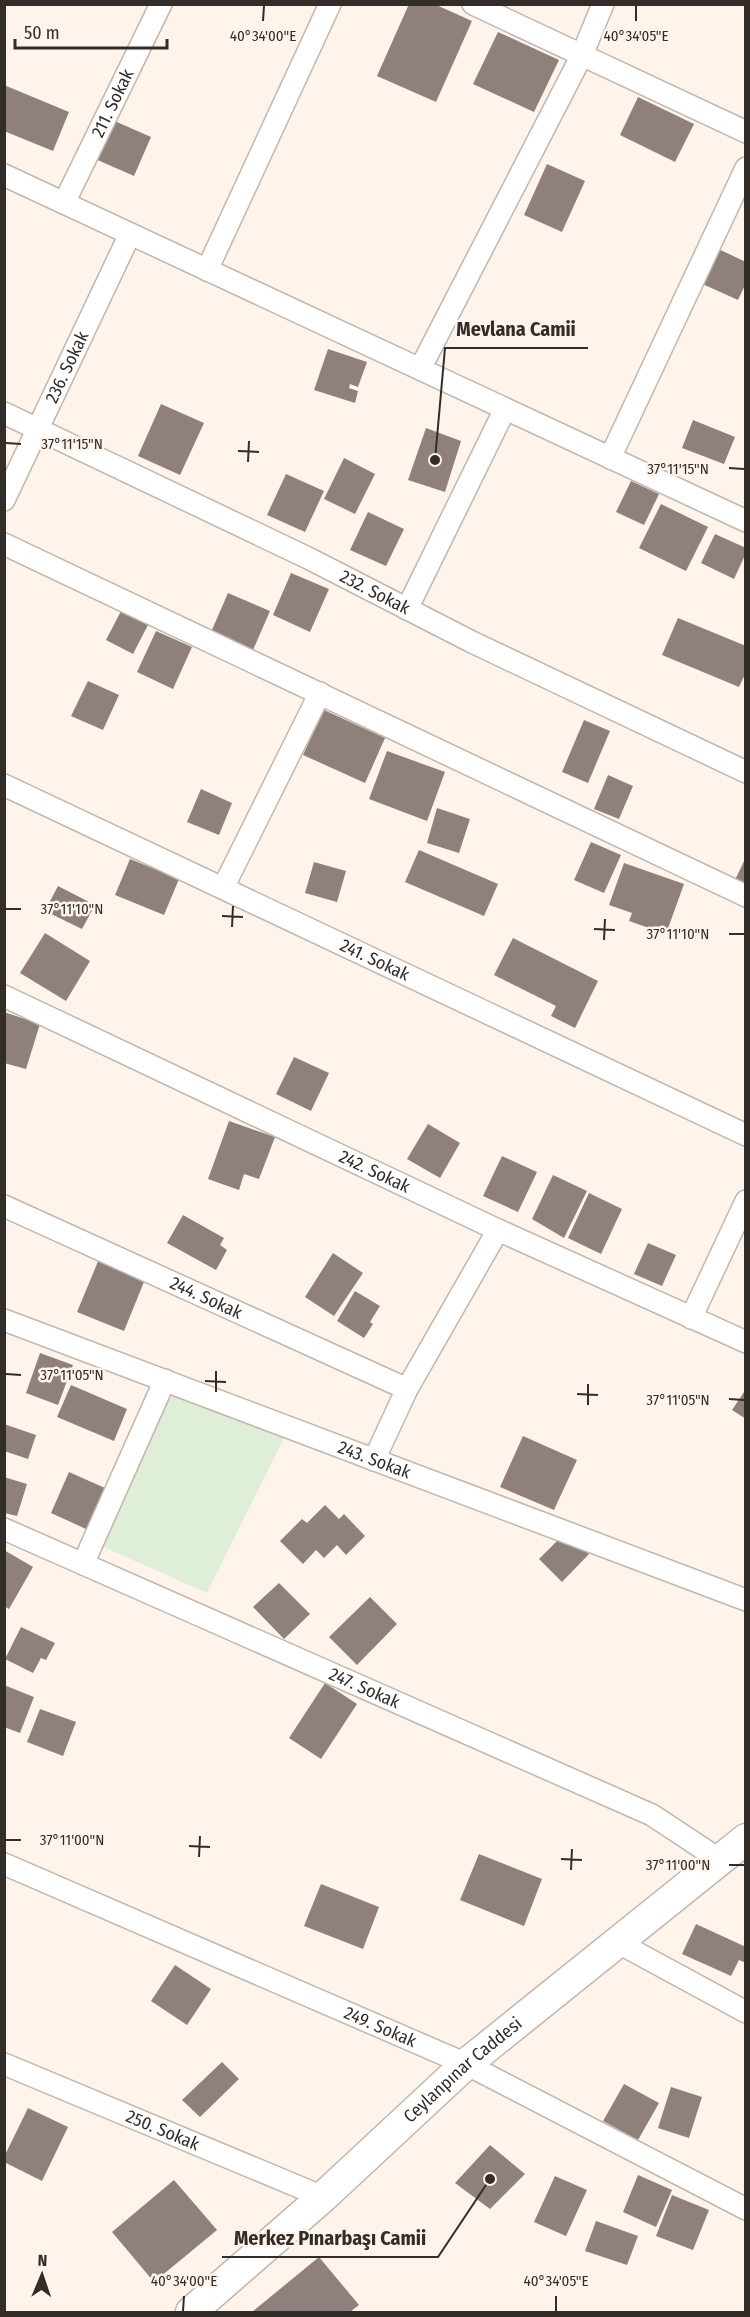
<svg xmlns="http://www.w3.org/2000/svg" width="750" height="2317" font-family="'Fira Sans Condensed',sans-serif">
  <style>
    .green { fill: #dfeed7 }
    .building { fill: #90807b }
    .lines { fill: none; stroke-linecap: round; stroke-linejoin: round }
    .minor-casing { stroke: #c2b6ab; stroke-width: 24 }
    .secondary-casing { stroke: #c2b6ab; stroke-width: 33 }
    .minor { stroke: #fff; stroke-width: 21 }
    .secondary { stroke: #fff; stroke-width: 30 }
    .ticks { fill: none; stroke: #322d29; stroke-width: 2 }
    .labels { text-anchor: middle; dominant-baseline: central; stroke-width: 5; stroke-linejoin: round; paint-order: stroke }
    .street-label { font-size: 18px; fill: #322d29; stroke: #fef4eb }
    .ticks-label { font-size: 15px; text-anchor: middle; fill: #322d29; stroke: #fef4eb; stroke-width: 5; stroke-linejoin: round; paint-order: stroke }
    .leader { fill: none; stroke: #322d29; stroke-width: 2 }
    .callout-dot { fill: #322d29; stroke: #fef4eb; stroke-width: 2 }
    .callout-label { font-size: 20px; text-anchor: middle; font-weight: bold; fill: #322d29; stroke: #fef4eb; stroke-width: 5; stroke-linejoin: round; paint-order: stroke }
  </style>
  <rect width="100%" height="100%" fill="#fef4eb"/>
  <path class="green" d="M 180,1393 L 286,1434 L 207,1593 L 99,1545 L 166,1400 Z"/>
  <path class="building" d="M 409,4 L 434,4 L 472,21 L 436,102 L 377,76 Z
    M 498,32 L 559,60 L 534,112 L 473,84 Z
    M 4,85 L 69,112 L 53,151 L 4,131 Z
    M 638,97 L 694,124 L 675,162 L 620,135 Z
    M 110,119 L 151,137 L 134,176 L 93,158 Z
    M 547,164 L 585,181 L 562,232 L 524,215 Z
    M 714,247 L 746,262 L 746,283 L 738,300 L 698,282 Z
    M 328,349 L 367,362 L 358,387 L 350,384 L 349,388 L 358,391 L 355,403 L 314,390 Z
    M 161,404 L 204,423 L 180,475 L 138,456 Z
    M 693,420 L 735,437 L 724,464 L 682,448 Z
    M 426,428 L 461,441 L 445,492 L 408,480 Z
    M 344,458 L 375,474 L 355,514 L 324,499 Z
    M 286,474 L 324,491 L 305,532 L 267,515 Z
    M 631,481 L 659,494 L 644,525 L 616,512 Z
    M 661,504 L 708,527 L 686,571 L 639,548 Z
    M 368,512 L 404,529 L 386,566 L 350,550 Z
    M 715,534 L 746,548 L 746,553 L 734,579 L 701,563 Z
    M 291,573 L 329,589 L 310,632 L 273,615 Z
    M 228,593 L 270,611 L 253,650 L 211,632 Z
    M 121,611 L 148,625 L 133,654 L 106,640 Z
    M 678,618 L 746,646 L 746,672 L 739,687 L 662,655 Z
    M 156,631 L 192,647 L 173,689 L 137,672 Z
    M 88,681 L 119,695 L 103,730 L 71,716 Z
    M 324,710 L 385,738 L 365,783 L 303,755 Z
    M 584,720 L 610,731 L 588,783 L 562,772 Z
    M 387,751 L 445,772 L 427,821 L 369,799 Z
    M 608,775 L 633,786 L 619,819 L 594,809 Z
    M 201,789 L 232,803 L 219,835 L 187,822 Z
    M 437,808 L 470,819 L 459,853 L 427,843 Z
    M 591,842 L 621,855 L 604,893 L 574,880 Z
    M 419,850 L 498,884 L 484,916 L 405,882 Z
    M 746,857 L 746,885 L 735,880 Z
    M 130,859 L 179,879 L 164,915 L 115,895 Z
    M 314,862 L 346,871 L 337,902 L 305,893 Z
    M 624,863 L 684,884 L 666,934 L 629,921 L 632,913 L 609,905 Z
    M 58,886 L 95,905 L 82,929 L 45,911 Z
    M 45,933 L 90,961 L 66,1001 L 20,973 Z
    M 513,938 L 598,981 L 575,1028 L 551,1016 L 556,1006 L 494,975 Z
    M 4,1012 L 40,1024 L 26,1069 L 4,1063 Z
    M 294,1057 L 329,1073 L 311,1111 L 276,1094 Z
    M 229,1121 L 275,1137 L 259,1179 L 244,1174 L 239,1190 L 208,1179 Z
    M 428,1124 L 460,1143 L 440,1178 L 407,1159 Z
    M 502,1156 L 537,1172 L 518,1212 L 483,1196 Z
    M 553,1175 L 587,1191 L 564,1238 L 532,1219 Z
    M 589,1193 L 622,1209 L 601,1254 L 568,1238 Z
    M 183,1215 L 224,1238 L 220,1245 L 227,1250 L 216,1270 L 167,1243 Z
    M 648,1243 L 676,1255 L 662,1286 L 634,1274 Z
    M 333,1253 L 363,1273 L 334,1316 L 305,1297 Z
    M 99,1259 L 146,1277 L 124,1331 L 77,1312 Z
    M 355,1291 L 380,1306 L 370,1322 L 373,1324 L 364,1338 L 337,1321 Z
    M 40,1353 L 73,1365 L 58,1405 L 26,1393 Z
    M 71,1385 L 127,1409 L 114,1441 L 57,1417 Z
    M 746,1389 L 746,1419 L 732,1410 Z
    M 4,1424 L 36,1435 L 28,1459 L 4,1451 Z
    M 523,1436 L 577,1460 L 554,1510 L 500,1487 Z
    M 69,1472 L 105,1488 L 86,1529 L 51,1513 Z
    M 4,1477 L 27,1484 L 17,1516 L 4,1513 Z
    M 325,1505 L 339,1519 L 344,1514 L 365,1536 L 346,1555 L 337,1545 L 324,1558 L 316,1550 L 303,1564 L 280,1541 L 302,1519 L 307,1523 Z
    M 566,1532 L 589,1554 L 562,1582 L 539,1559 Z
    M 4,1550 L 33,1567 L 9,1609 L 4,1606 Z
    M 279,1583 L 310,1614 L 284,1639 L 253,1607 Z
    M 370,1597 L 397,1624 L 357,1665 L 329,1637 Z
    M 21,1627 L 55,1643 L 46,1660 L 41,1658 L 33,1673 L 5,1659 Z
    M 325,1683 L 357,1704 L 321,1759 L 289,1738 Z
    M 4,1685 L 34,1697 L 20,1733 L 4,1727 Z
    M 40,1709 L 76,1722 L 63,1756 L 27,1742 Z
    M 479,1854 L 542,1879 L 524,1926 L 460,1900 Z
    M 321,1884 L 379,1907 L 363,1949 L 304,1926 Z
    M 696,1924 L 746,1947 L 746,1963 L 739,1960 L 731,1976 L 682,1954 Z
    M 175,1965 L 211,1989 L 187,2025 L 151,2001 Z
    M 222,2062 L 239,2079 L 200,2117 L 182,2100 Z
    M 624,2084 L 659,2103 L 638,2140 L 603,2121 Z
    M 671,2087 L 702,2097 L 689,2138 L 658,2128 Z
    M 28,2108 L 68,2127 L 42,2181 L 4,2162 L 4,2157 Z
    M 490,2145 L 525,2174 L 490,2209 L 455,2183 Z
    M 638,2175 L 672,2190 L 656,2227 L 623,2212 Z
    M 555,2176 L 587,2190 L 566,2236 L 534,2222 Z
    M 174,2180 L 217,2230 L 154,2282 L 112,2232 Z
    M 672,2195 L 709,2210 L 693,2250 L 656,2236 Z
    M 596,2221 L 638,2236 L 627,2265 L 585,2251 Z
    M 319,2257 L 359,2305 L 350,2312 L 252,2312 Z"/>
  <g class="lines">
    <defs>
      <g id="minor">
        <path d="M 473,4 L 746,132"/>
        <path d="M 4,175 L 746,521"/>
        <path id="s1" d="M 64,203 L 161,4"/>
        <path d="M 207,270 L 330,4"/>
        <path d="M 420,369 L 582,55 L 603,4"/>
        <path id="s2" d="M 4,413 L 308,558 L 472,642 L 746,772"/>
        <path d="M 610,458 L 746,168"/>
        <path id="s3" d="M 4,500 L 130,234"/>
        <path d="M 4,544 L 746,896"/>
        <path d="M 407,609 L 505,409"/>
        <path id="s4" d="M 4,785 L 746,1135"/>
        <path d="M 223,888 L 320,693"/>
        <path id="s5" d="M 4,996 L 498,1230 L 746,1342"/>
        <path id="s6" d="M 4,1206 L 407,1389"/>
        <path d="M 691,1318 L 746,1201"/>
        <path id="s7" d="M 4,1320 L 746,1600"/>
        <path d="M 374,1460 L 407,1389 L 498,1230"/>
        <path id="s8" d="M 4,1529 L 652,1815 L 720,1860"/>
        <path d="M 83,1564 L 165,1380"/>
        <path id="s9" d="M 4,1864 L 466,2064 L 746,2209"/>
        <path d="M 617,1942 L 746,2012"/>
        <path id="s10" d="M 4,2064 L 323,2197"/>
      </g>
      <g id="secondary">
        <path id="s11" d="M 191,2312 L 323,2197 L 466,2064 L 746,1839"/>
      </g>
    </defs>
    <use href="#minor" class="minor-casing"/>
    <use href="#secondary" class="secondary-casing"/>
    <use href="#minor" class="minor"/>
    <use href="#secondary" class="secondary"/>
  </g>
  <path class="ticks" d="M 263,21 L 264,6M 636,21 L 636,6M 6,443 L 21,444M 238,451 L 259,452M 248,462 L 249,441M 729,468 L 744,469M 6,909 L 21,909M 222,916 L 243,917M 232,927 L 233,906M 594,929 L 615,930M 729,934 L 744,934M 604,940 L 605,919M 6,1374 L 21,1375M 205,1381 L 226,1382M 216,1392 L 216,1371M 577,1394 L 598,1395M 729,1399 L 744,1400M 588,1405 L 588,1384M 6,1840 L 21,1840M 189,1846 L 210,1847M 199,1857 L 200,1836M 561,1859 L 582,1860M 729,1865 L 744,1865M 571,1870 L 572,1849M 183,2311 L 184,2296M 556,2311 L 556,2296"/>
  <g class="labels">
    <g class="street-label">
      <text stroke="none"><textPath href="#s1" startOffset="111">211. Sokak</textPath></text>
      <text stroke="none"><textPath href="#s3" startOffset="147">236. Sokak</textPath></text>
      <text stroke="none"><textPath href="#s2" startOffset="412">232. Sokak</textPath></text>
      <text stroke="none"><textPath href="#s4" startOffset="410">241. Sokak</textPath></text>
      <text stroke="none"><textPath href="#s5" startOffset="410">242. Sokak</textPath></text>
      <text stroke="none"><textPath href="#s6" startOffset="222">244. Sokak</textPath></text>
      <text stroke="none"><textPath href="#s7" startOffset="396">243. Sokak</textPath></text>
      <text stroke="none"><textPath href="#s8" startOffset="394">247. Sokak</textPath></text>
      <text stroke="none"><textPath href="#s9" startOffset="410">249. Sokak</textPath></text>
      <text stroke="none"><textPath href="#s11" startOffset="364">Ceylanpınar Caddesi</textPath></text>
      <text stroke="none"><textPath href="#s10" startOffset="172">250. Sokak</textPath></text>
    </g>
  </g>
  <g class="ticks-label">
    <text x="263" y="41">40°34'00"E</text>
    <text x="636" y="41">40°34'05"E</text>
    <text x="72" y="449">37°11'15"N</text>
    <text x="678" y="474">37°11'15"N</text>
    <text x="72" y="914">37°11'10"N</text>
    <text x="678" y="939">37°11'10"N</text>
    <text x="72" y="1380">37°11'05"N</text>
    <text x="678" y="1405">37°11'05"N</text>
    <text x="72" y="1845">37°11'00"N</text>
    <text x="678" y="1870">37°11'00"N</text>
    <text x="184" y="2286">40°34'00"E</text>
    <text x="556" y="2286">40°34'05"E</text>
  </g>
  <path class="leader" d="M435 460L445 348H588M490 2179L438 2257H222"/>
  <g class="callout-dot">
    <circle cx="435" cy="460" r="6"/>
    <circle cx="490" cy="2179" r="6"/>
  </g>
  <g class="callout-label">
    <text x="516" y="336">Mevlana Camii</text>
    <text x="330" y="2245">Merkez Pınarbaşı Camii</text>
  </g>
  <rect width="750" height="2317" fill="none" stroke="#322d29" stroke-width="12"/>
  <g transform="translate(42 2275) rotate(2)" stroke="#fef4eb" stroke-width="4.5" paint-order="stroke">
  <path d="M0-4.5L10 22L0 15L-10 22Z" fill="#322d29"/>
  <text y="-9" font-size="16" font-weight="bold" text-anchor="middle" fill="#322d29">N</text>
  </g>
  <path d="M15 39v9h152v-9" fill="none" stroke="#322d29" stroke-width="3"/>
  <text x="24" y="39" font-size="18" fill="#322d29" stroke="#fef4eb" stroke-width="4.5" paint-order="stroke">50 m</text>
</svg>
